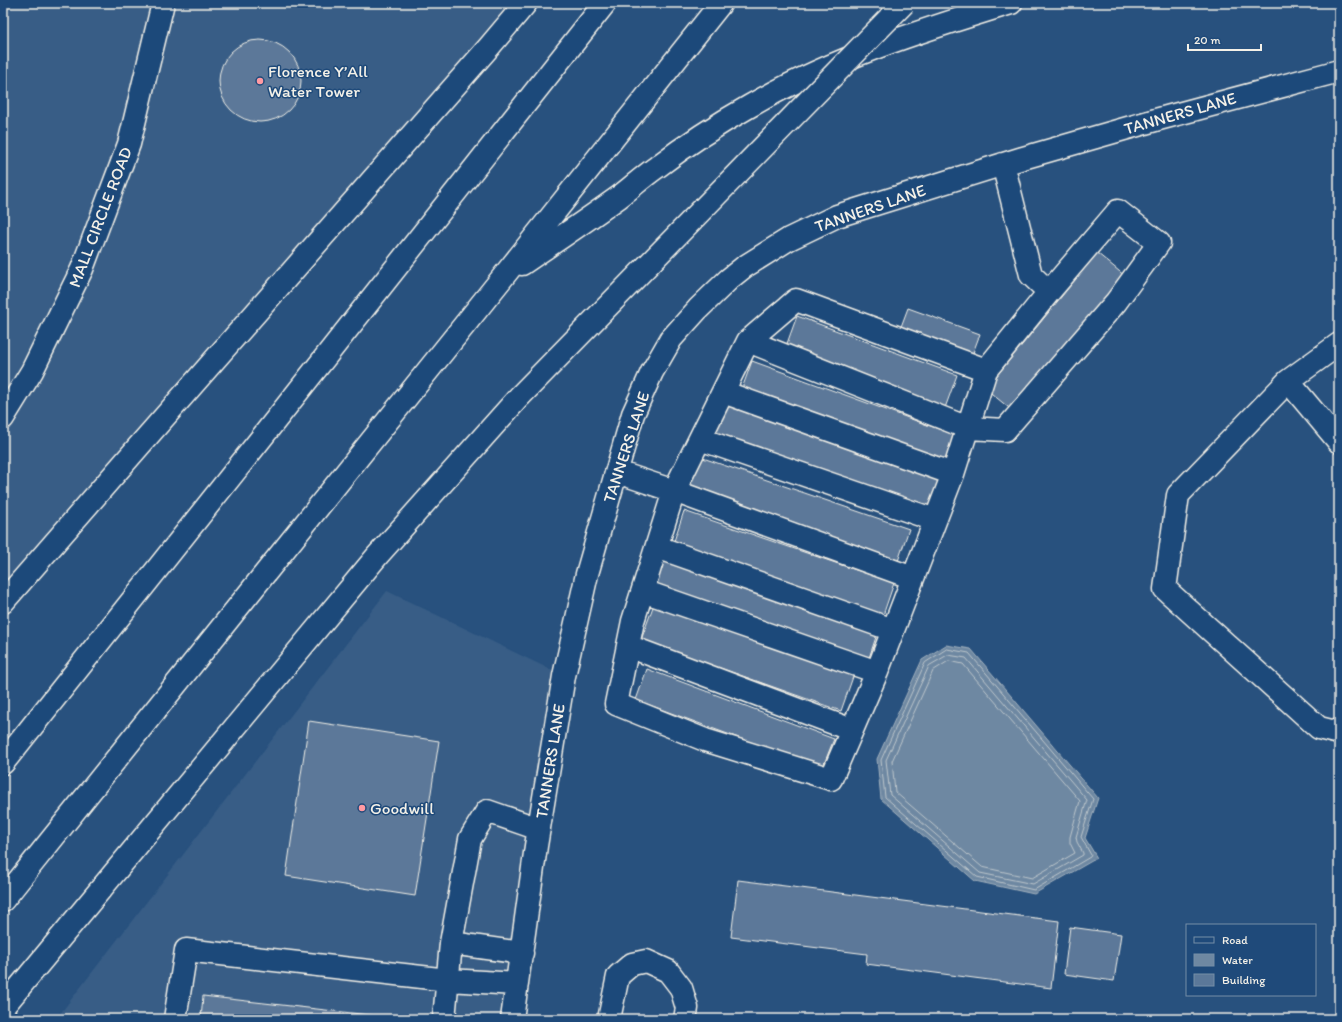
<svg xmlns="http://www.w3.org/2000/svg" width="1342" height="1022" font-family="Itim,sans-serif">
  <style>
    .built { fill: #375d86 }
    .water { fill: #6e88a2; stroke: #a4b2be }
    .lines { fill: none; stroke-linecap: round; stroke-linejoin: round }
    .shore { stroke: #bec7cc; stroke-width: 1 }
    .building { fill: #5b7899; stroke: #f4f1e8 }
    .minor-casing { stroke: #f4f1e8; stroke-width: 25 }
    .highway-casing { stroke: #f4f1e8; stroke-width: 25 }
    .minor { stroke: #1f4a7a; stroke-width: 22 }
    .highway { stroke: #1f4a7a; stroke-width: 22 }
    .highway-bridge-casing { stroke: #f4f1e8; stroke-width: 25; stroke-linecap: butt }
    .highway-bridge { stroke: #1f4a7a; stroke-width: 22 }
    .poi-dot { fill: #ff9aa2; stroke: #1f4a7a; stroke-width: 1.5 }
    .labels { text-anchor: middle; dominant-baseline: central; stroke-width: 3; stroke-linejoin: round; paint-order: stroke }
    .poi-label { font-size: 17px; fill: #f4f1e8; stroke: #1f4a7a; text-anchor: start }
    .street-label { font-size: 17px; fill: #f4f1e8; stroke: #1f4a7a }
  </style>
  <rect width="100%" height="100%" fill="#28517e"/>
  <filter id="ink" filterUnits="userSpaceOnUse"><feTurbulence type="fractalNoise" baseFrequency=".025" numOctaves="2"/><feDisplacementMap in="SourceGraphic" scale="8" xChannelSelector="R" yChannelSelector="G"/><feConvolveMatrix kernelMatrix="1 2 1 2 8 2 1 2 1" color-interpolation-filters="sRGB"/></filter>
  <g filter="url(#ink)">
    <path class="built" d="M 3,3 L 526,3 L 3,602 Z
      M 387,591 L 564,676 L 512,1019 L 56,1019 Z"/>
    <path class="water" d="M 946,645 L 971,649 L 1098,798 L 1085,838 L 1097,858 L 1034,894 L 975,881 L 881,799 L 877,759 L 922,660 Z"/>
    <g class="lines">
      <path class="shore" d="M 947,649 L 969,653 L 1093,799 L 1081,837 L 1091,855 L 1090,857 L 1034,890 L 977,877 L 885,797 L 881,760 L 925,663 Z
        M 948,655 L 966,658 L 1087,800 L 1076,837 L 1077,842 L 1083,853 L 1083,855 L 1033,884 L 980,873 L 890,795 L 886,760 L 929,666 Z
        M 949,661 L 963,664 L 1080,801 L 1070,837 L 1070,843 L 1075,853 L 1032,878 L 982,867 L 895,792 L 892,761 L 933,671 Z"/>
    </g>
    <path class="building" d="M219 81a41 41 0 1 1 82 0a41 41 0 1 1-82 0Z
      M 1097,253 L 1125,276 L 1014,412 L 986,389 Z
      M 908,308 L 980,334 L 971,358 L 899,332 Z
      M 797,316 L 957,375 L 945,408 L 785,349 Z
      M 752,361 L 955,435 L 943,468 L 740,394 Z
      M 723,402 L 943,475 L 932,510 L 712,437 Z
      M 700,457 L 909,529 L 897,564 L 687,493 Z
      M 684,511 L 894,583 L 881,621 L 671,550 Z
      M 660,556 L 877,634 L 867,664 L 650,586 Z
      M 654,604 L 854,674 L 841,711 L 641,640 Z
      M 647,669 L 834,739 L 822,769 L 636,700 Z
      M 309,721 L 439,741 L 415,896 L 286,876 Z
      M 738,880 L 1059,921 L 1051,988 L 866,964 L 867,954 L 731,937 Z
      M 1070,927 L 1121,934 L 1114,981 L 1064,974 Z
      M 203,996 L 404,1019 L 201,1019 Z"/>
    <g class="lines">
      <defs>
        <path id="minor" d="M 748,341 L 968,428 L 1005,430 L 1116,302 L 1159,243 L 1118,211 L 1049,292 L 1031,275 L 1003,164
          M 1288,381 L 1339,344
          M 723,392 L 953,474
          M 3,418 L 32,371 L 82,269 L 129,144 L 163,3
          M 700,439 L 935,520
          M 1339,442 L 1288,381 L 1178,495 L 1165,589 L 1319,728 L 1339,733
          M 617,472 L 674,491 L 748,341 L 796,300 L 986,370
          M 657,547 L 893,630
          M 913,578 L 674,491 L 633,621 L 616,704 L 705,740 L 831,779 L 877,672 L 953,474 L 986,370 L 1049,292
          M 643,591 L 877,672
          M 628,646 L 852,730
          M 522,953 L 451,943 L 470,839 L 487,811 L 539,829
          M 175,1019 L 186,950 L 448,980 L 517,984
          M 444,1019 L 451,943
          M 512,1019 L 536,846 L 564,676 L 587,574 L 633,414 L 652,372 L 671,339 L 698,309 L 729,279 L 744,267 L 789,239 L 837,216 L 1023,158 L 1159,119 L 1339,71
          M 609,1019 L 618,976 L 632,964 L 646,961 L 668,971 L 681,988 L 687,1008 L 685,1019"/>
        <path id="highway" d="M 522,264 C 554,242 587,220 619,197 C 632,187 644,176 657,167 C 687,144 718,124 750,106 C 831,59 922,30 1011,3
          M 3,602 L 146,438 L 489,47 L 526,3
          M 3,763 L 259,441 L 605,3
          M 3,900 L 503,277 L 721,3
          M 3,1007 L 378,555 L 520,396"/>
      </defs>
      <use href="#minor" class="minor-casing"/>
      <use href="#highway" class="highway-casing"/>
      <use href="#minor" class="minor"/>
      <use href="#highway" class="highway"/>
      <defs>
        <path id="highway-bridge" d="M 520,396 L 904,3"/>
      </defs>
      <use href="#highway-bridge" class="highway-bridge-casing"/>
      <use href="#highway-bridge" class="highway-bridge"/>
    </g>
  </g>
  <g class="poi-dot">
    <circle cx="260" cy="81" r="4"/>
    <circle cx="362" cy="808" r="4"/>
  </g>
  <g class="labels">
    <g class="poi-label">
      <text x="268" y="71">Florence Y’All<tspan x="268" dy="20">Water Tower</tspan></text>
      <text x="370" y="808">Goodwill</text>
    </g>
    <g class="street-label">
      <text transform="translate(1180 113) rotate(-16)">TANNERS LANE</text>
      <text transform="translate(870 208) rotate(-19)">TANNERS LANE</text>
      <text transform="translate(100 217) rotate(-69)">MALL CIRCLE ROAD</text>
      <text transform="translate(626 447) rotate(-72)">TANNERS LANE</text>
      <text transform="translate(550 761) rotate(-81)">TANNERS LANE</text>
    </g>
  </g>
  <rect width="1342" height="1022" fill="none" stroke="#1f4a7a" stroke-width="16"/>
  <rect x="8" y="8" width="1326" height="1006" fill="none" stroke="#f4f1e8" stroke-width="1.5" filter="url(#ink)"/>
  <rect x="1186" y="924" width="130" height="72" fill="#1f4a7a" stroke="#748da6"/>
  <rect x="1194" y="937" width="20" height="6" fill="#1f4a7a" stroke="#748da6"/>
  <text x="1222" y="944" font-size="12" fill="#f4f1e8">Road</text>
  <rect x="1194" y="954" width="20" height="12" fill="#6e88a2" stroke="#748da6"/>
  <text x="1222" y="964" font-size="12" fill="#f4f1e8">Water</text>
  <rect x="1194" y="974" width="20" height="12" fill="#5b7899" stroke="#748da6"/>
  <text x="1222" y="984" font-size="12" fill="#f4f1e8">Building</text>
  <path d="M1188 44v6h73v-6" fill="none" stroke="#f4f1e8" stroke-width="2"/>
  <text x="1194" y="44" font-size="12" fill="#f4f1e8" stroke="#1f4a7a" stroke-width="3" paint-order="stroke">20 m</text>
</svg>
